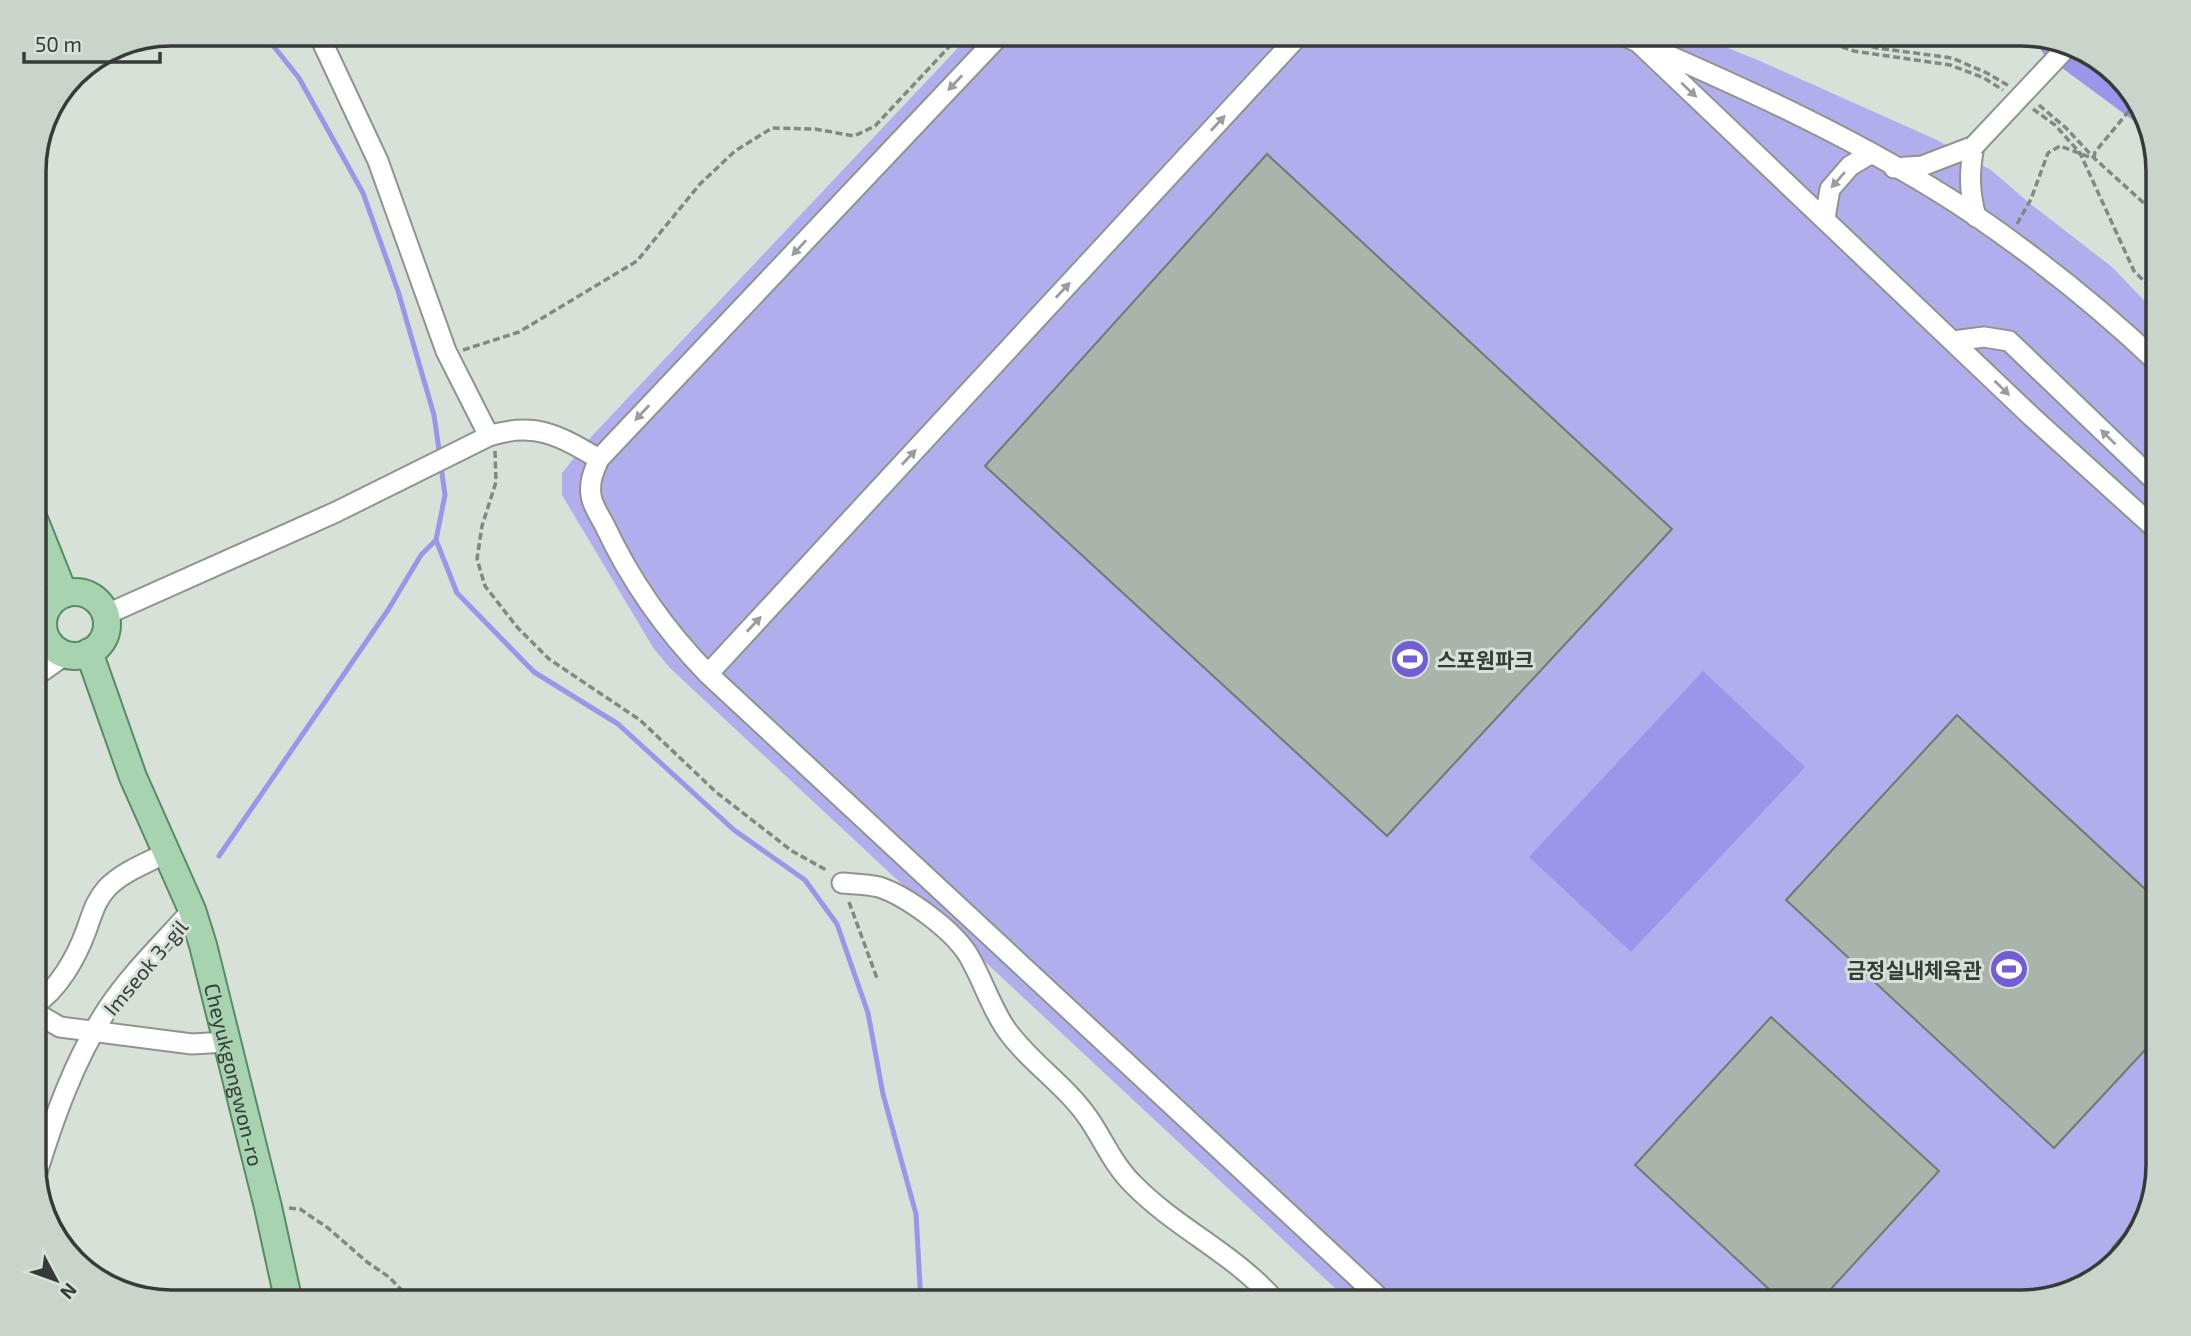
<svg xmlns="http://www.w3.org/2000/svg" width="2191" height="1336" font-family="'Exo 2','Noto Sans KR',sans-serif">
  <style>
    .green { fill: #b2aeed }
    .water { fill: #9d95ea }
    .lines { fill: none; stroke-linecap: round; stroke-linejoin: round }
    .stream { stroke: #9d95ea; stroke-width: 5 }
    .river { stroke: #9d95ea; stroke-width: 33 }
    .building { fill: #aab4ab; stroke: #707a72; stroke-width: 2 }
    .minor-casing { stroke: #8c968d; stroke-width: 23 }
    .major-casing { stroke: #598b64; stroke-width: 30 }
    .path { stroke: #828982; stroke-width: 3.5; stroke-dasharray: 7 3.5; stroke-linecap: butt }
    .minor { stroke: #fff; stroke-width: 19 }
    .major { stroke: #a7d3b0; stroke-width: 26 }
    .minor-bridge-casing { stroke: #8c968d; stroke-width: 23; stroke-linecap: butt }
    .minor-bridge { stroke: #fff; stroke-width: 19 }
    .oneway { fill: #9b9d9b }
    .labels { text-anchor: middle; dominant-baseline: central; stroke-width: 6; stroke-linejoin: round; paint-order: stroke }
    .poi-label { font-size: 21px; font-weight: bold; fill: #373b37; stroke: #d7e1d8; text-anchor: start }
    .street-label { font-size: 21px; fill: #373b37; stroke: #d7e1d8 }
    .rim { fill: none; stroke: #373b37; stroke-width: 3.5 }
  </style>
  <rect width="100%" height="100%" fill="#d7e1d8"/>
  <path class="green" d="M 972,33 L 1691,33 L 1760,61 L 1937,140 L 1991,170 L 2028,202 L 2112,267 L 2158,315 L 2158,1166 L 2139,1235 L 2089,1285 L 2021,1303 L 1351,1303 L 670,668 L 654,649 L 562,495 L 562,473 L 591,437 Z"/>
  <path class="water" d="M 1703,671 L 1805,767 L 1631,952 L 1529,857 Z"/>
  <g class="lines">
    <path class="stream" d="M 263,33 L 299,78 L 363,193 L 398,291 L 434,415 L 440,457
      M 441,466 L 445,495 L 436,540 L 457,593 L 534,672 L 618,724 L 734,830 L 805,880 L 837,924 L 868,1013 L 883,1094 L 916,1214 L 921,1303
      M 219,856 L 388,610 L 421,555 L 436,540"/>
    <path class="river" d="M 2056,43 L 2140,105"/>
  </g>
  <path class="building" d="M 1267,154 L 1672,529 L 1387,836 L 985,466 Z
    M 1957,715 L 2158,901 L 2158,1036 L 2054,1148 L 1786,900 Z
    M 1771,1017 L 1939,1171 L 1818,1303 L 1784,1303 L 1635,1165 Z"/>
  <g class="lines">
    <defs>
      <path id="minor" d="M 318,33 L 378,161 L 446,351 L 489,436
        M 1002,33 L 599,459 C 594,471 589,481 591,495 C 592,505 599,515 604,524 C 630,580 665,630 708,674 L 1385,1303
        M 1617,33 C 1738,85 1866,142 1976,216 C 2040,260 2101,309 2158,363
        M 1639,43 L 2031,416 L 2158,531
        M 1894,168 L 1922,166 L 1974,146 C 1969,172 1969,191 1976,217
        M 1825,218 L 1830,189 L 1850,166 L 1870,154
        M 1953,341 L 1984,337 L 2009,341 L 2158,484
        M 105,615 L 336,512 L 489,436 C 535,421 560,436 599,459
        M 708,674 L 1301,33
        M 34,677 L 65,655
        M 842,883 C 853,884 867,884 879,887 C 907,896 951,929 967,953 C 982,977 990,1006 1006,1029 C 1030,1063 1066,1085 1089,1119 C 1104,1141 1114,1166 1134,1185 C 1177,1229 1237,1255 1277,1303
        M 34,1005 C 58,990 76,958 86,931 C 92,915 95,901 107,888 C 123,871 148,863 167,852
        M 34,1012 L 60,1027 L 192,1044 L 227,1042
        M 35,1179 C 53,1120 74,1060 108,1008 C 132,972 164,942 192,910
        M 2122,1252 L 2140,1233"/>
      <g id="major">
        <path d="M 34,519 L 64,594"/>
        <circle cx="75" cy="624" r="32"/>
        <path id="s1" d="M 89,652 L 133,777 L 192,910 L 203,945 L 268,1207 L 289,1303"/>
      </g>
    </defs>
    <use href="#minor" class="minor-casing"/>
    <use href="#major" class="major-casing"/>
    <path class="path" d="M 1802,33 L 1854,51 L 1950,65 L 1984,78 L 2003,90
      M 1821,33 L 1877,48 L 1952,58 L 1987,73 L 2009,86
      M 2039,105 L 2066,128 L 2094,158 L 2157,215
      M 2033,109 L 2055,125 L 2080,153 L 2134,271 L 2158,295
      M 2094,158 L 2095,152 L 2138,100
      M 2017,224 L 2031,199 L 2048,153 L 2060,146 L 2092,158
      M 463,350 L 519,332 L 637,261 L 700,184 L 735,151 L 772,128 L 815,129 L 854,136 L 875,126 L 962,33
      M 495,451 L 496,482 L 482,526 L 477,559 L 485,586 L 517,627 L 549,659 L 640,720 L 716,792 L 792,851 L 828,871
      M 849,902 L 878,981
      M 289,1208 L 300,1209 L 328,1228 L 367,1262 L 389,1277 L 414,1303"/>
    <use href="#minor" class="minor"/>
    <use href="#major" class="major"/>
    <defs>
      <path id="minor-bridge" d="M 1974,146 L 2068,46"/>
    </defs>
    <use href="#minor-bridge" class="minor-bridge-casing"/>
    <use href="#minor-bridge" class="minor-bridge"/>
  </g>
  <defs><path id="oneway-solid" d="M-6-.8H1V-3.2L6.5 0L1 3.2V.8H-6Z" transform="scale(1.75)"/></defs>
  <g class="oneway">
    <use href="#oneway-solid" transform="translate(955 83) rotate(133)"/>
    <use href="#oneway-solid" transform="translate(1689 90) rotate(43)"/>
    <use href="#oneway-solid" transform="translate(1218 123) rotate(-47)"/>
    <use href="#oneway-solid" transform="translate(1838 180) rotate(131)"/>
    <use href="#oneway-solid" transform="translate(799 248) rotate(133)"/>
    <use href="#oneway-solid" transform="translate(1063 290) rotate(-47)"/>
    <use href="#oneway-solid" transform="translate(2002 388) rotate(44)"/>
    <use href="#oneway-solid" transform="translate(642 413) rotate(133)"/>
    <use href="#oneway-solid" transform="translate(2108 437) rotate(-136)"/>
    <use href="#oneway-solid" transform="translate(909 457) rotate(-47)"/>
    <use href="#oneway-solid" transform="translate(754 624) rotate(-47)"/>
  </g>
  <defs>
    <symbol id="stadium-disc" viewBox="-11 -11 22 22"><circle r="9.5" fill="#725dd7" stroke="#d7e1d8"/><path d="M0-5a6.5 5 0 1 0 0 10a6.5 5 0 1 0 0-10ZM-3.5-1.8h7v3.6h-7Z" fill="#fff"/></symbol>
  </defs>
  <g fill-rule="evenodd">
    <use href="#stadium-disc" x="1388" y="637" width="44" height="44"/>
    <use href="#stadium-disc" x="1987" y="947" width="44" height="44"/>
  </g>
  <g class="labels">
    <g class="poi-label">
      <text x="1437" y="659">스포원파크</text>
      <text x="1982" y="969" text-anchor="end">금정실내체육관</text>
    </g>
    <g class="street-label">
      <text transform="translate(145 967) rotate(-50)">Imseok 3-gil</text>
      <text stroke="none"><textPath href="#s1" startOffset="448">Cheyukgongwon-ro</textPath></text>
    </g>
  </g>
  <path d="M0 0H2191V1336H0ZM171 46H2021A125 125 0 0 1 2146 171V1165A125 125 0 0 1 2021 1290H171A125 125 0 0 1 46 1165V171A125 125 0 0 1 171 46Z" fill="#cad4cb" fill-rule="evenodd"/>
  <path class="rim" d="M171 46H2021A125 125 0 0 1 2146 171V1165A125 125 0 0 1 2021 1290H171A125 125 0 0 1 46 1165V171A125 125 0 0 1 171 46Z"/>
  <g transform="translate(56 1280) rotate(131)" stroke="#d7e1d8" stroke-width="5" paint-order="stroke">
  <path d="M0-5L12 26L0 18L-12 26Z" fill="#373b37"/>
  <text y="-10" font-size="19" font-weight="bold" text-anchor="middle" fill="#373b37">N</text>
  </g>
  <path d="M24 52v10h136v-10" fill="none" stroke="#373b37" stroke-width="3.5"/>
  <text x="35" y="52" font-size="21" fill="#373b37" stroke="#d7e1d8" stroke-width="5" paint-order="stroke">50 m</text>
</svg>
